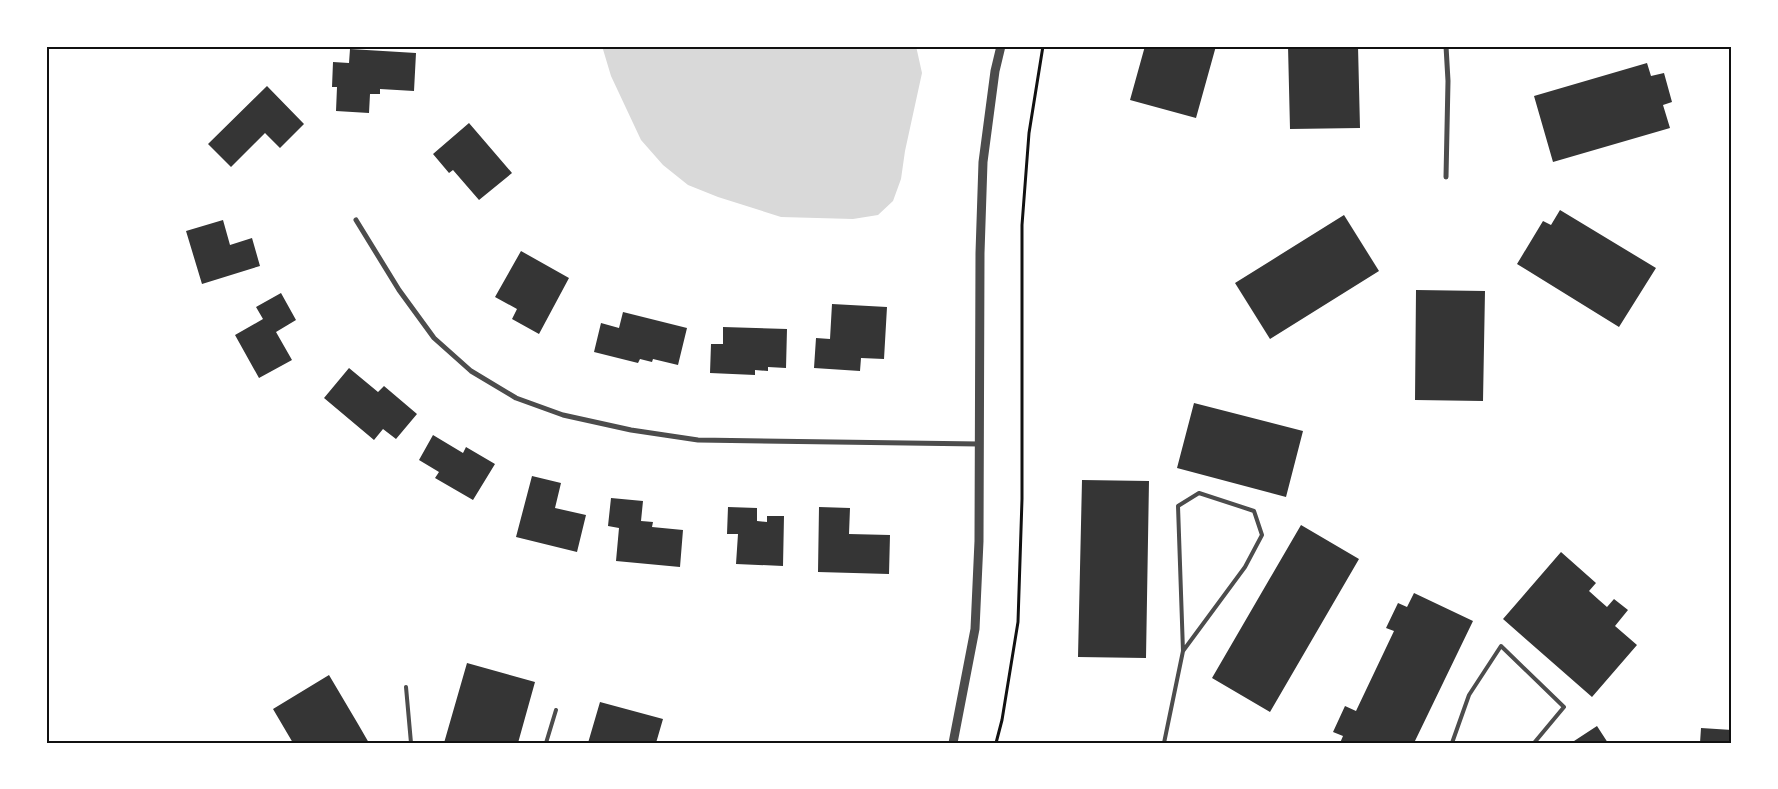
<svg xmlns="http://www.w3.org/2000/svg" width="1778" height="789" font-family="'Archivo Narrow',sans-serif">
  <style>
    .water { fill: #d9d9d9 }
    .building { fill: #353535 }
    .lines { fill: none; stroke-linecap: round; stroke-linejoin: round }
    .path { stroke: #111; stroke-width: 3 }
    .service { stroke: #4c4c4c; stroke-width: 4 }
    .minor { stroke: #4c4c4c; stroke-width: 5 }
    .tertiary { stroke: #4c4c4c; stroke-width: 9 }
    .neatline { fill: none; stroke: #111; stroke-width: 2 }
  </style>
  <rect width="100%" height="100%" fill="#fff"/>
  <path class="water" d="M 602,46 L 916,46 L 922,73 L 905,151 L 901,179 L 893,201 L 878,215 L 853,219 L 781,217 L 718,197 L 688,185 L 663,165 L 641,140 L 611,76 Z"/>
  <path class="building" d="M 1145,46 L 1216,46 L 1196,118 L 1130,100 Z
    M 1288,46 L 1358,46 L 1360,128 L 1290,129 Z
    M 350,49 L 416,53 L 414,91 L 380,89 L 380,94 L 370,94 L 369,113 L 336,111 L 337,87 L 332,87 L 333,62 L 349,63 Z
    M 1647,63 L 1651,76 L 1664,73 L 1672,102 L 1663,105 L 1670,128 L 1553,162 L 1534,96 Z
    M 267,86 L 304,124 L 280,148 L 265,133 L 231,167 L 208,144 Z
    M 469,123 L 512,173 L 479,200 L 453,170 L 449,173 L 433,154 Z
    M 1560,210 L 1656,268 L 1619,327 L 1517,264 L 1543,221 L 1551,225 Z
    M 1344,215 L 1379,271 L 1270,339 L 1235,283 Z
    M 223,220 L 230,245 L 252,238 L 260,266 L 202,284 L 186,231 Z
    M 521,251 L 569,278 L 539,334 L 512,319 L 517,309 L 495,297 Z
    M 1416,290 L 1485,291 L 1483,401 L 1415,400 Z
    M 281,293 L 296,320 L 276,332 L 292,360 L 259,378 L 235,335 L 263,319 L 256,307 Z
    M 832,304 L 887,307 L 884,359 L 861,358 L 860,371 L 814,368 L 816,338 L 830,339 Z
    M 623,312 L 687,328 L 678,365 L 653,359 L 652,362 L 640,359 L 638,363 L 594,352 L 601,323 L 619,328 Z
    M 723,327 L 787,329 L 786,368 L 768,367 L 768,371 L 755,370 L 755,375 L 710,373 L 711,344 L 723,344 Z
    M 349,368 L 378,392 L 384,386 L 417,414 L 396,439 L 383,429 L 374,440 L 324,398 Z
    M 1194,403 L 1303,431 L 1286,497 L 1177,468 Z
    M 433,435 L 463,453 L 466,447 L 495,464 L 473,500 L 435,478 L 439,472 L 419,460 Z
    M 532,476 L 561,483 L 555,508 L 586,515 L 577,552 L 516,537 Z
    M 1082,480 L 1149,481 L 1146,658 L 1078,657 Z
    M 611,498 L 643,501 L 641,521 L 653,522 L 652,527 L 683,530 L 680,567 L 616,561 L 619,528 L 608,526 Z
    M 728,507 L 757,508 L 757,521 L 767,522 L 767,516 L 784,516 L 783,566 L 736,564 L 738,534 L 727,534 Z
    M 819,507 L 850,508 L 849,534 L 890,535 L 889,574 L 818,572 Z
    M 1301,525 L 1359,559 L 1270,712 L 1212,678 Z
    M 1561,552 L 1596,583 L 1589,591 L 1599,600 L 1607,607 L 1614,599 L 1628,610 L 1615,626 L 1637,645 L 1592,697 L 1503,619 Z
    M 1414,593 L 1473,621 L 1414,743 L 1340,743 L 1343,736 L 1333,732 L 1345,706 L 1356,711 L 1394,631 L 1386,628 L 1398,603 L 1407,607 Z
    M 467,663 L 535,682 L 518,743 L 444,743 Z
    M 329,675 L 358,724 L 369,743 L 293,743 L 273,709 Z
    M 600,702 L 663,719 L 656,743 L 588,743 Z
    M 1597,726 L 1608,743 L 1571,743 Z
    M 1701,728 L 1732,730 L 1732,743 L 1700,743 Z"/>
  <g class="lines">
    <path class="path" d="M 996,743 L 1002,720 L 1018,622 L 1022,499 L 1022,225 L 1029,133 L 1043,46"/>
    <path class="service" d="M 406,687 L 411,743
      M 546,743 L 556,710
      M 1164,743 L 1183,651 L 1178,506 L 1199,493 L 1254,511 L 1262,535 L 1245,567 L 1183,651
      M 1452,743 L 1469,695 L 1501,646 L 1564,707 L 1534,743"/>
    <path class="minor" d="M 1446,46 L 1448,81 L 1446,177
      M 356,220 L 399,290 L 434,338 L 471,371 L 516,398 L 563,415 L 631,430 L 698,440 L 979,444"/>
    <path class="tertiary" d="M 953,743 L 975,629 L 979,541 L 980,253 L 983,162 L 995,71 L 1001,46"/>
  </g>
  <rect width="1778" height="789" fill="none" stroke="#ffffff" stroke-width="95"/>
  <rect x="48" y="48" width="1682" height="694" class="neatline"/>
</svg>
